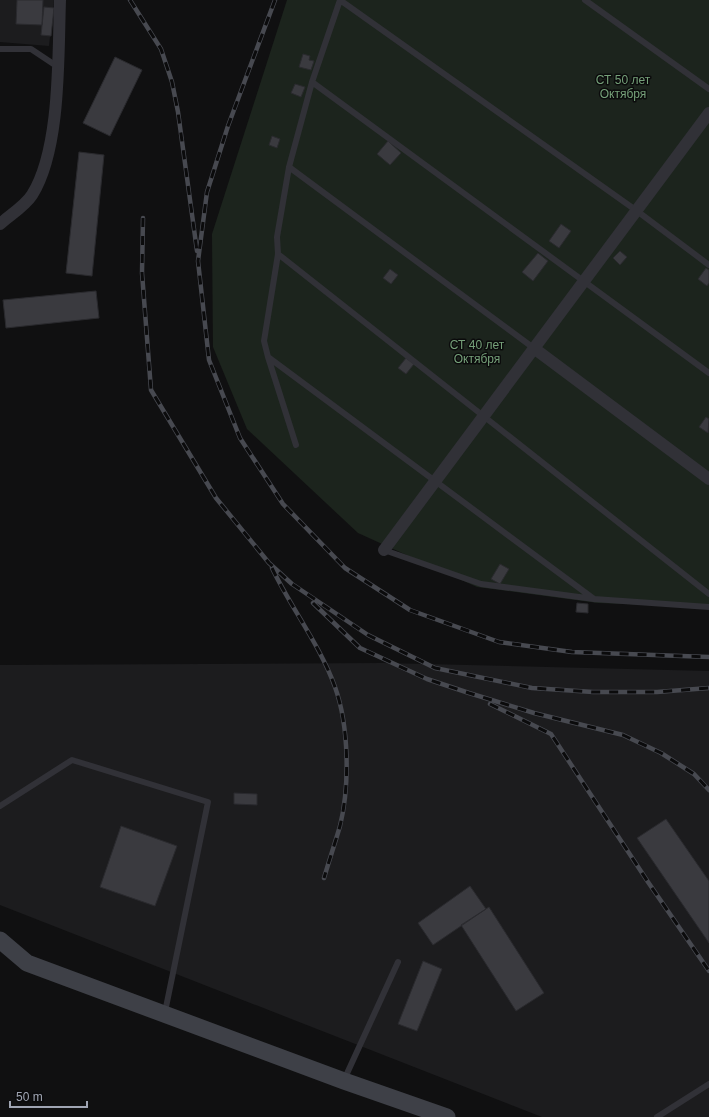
<svg xmlns="http://www.w3.org/2000/svg" width="709" height="1117" font-family="Helvetica,sans-serif">
  <style>
    .built { fill: #1c1c1e }
    .green { fill: #1c241d }
    .building { fill: #3a3a3f; stroke: #2a2a2e }
    .lines { fill: none; stroke-linecap: round; stroke-linejoin: round }
    .lane { stroke: #313137; stroke-width: 6 }
    .street { stroke: #313137; stroke-width: 12 }
    .secondary { stroke: #3e4047; stroke-width: 17 }
    .rail-casing { stroke: #474950; stroke-width: 4.5 }
    .rail { stroke: #0b0b0c; stroke-width: 3; stroke-dasharray: 9; stroke-linecap: butt }
    .labels { text-anchor: middle; dominant-baseline: central; stroke-width: 3; stroke-linejoin: round; paint-order: stroke }
    .park-label { font-size: 12px; fill: #75a079; stroke: #0b0b0c }
  </style>
  <rect width="100%" height="100%" fill="#101011"/>
  <path class="built" d="M 0,0 L 54,0 L 49,46 L 0,42 Z
    M 383,663 L 709,671 L 709,1117 L 542,1117 L 0,905 L 0,665 Z"/>
  <path class="green" d="M 287,0 L 709,0 L 709,607 L 598,603 L 477,587 L 358,533 L 247,429 L 213,347 L 212,234 Z"/>
  <path class="building" d="M 17,0 L 43,0 L 42,25 L 16,24 Z
    M 44,7 L 54,8 L 51,36 L 41,35 Z
    M 303,54 L 310,56 L 309,60 L 314,61 L 311,70 L 299,67 Z
    M 115,57 L 142,70 L 110,136 L 83,123 Z
    M 295,84 L 305,87 L 301,97 L 291,93 Z
    M 272,136 L 280,139 L 277,148 L 269,145 Z
    M 388,141 L 401,153 L 390,165 L 377,154 Z
    M 79,152 L 104,155 L 92,276 L 66,273 Z
    M 561,224 L 571,231 L 559,248 L 549,241 Z
    M 620,251 L 627,257 L 620,265 L 613,258 Z
    M 538,253 L 548,261 L 533,281 L 522,272 Z
    M 706,268 L 709,270 L 709,283 L 707,286 L 698,279 Z
    M 390,269 L 398,275 L 391,284 L 383,278 Z
    M 96,291 L 99,318 L 6,328 L 3,300 Z
    M 406,358 L 414,364 L 406,374 L 398,368 Z
    M 706,417 L 709,419 L 708,433 L 699,427 Z
    M 500,564 L 509,569 L 500,584 L 491,579 Z
    M 577,603 L 588,604 L 588,613 L 576,612 Z
    M 234,793 L 257,794 L 257,805 L 234,804 Z
    M 666,819 L 709,881 L 709,943 L 637,838 Z
    M 121,826 L 177,846 L 155,906 L 100,887 Z
    M 470,886 L 486,909 L 433,945 L 418,923 Z
    M 489,907 L 544,993 L 516,1011 L 461,925 Z
    M 423,961 L 442,969 L 417,1031 L 398,1024 Z"/>
  <g class="lines">
    <path class="lane" d="M 585,0 L 709,89
      M 0,49 L 31,49 L 58,67
      M 312,82 L 709,373
      M 289,167 L 535,349
      M 278,254 L 709,594
      M 268,357 L 296,445
      M 384,550 L 481,584 L 594,599 L 709,607
      M 594,599 L 268,357 L 264,341 L 278,254 L 277,237 L 289,167 L 312,82 L 340,0 L 637,211 L 709,265
      M 0,806 L 72,760 L 208,802 L 165,1012
      M 344,1080 L 398,962
      M 657,1117 L 709,1084"/>
    <path class="street" d="M 0,224 C 10,215 25,206 32,195 C 61,149 58,55 60,0
      M 535,349 L 709,479
      M 384,550 L 709,113"/>
    <path class="secondary" d="M 0,940 L 27,963 L 344,1081 L 447,1117"/>
    <defs>
      <path id="rail" d="M 130,0 L 161,49 L 172,82 L 178,112 L 197,251
        M 275,0 L 228,126 L 207,192 L 198,261 L 209,360 L 240,438 L 283,504 L 345,568 L 410,610 L 499,642 L 572,652 L 709,657
        M 143,218 L 142,273 L 151,390 L 216,498 L 269,563 L 292,584 L 368,635 L 435,668 L 532,688 L 593,692 L 657,692 L 709,688
        M 272,568 C 291,608 320,645 335,687 C 349,726 350,785 340,826 C 335,843 329,861 324,878
        M 313,603 L 360,648 L 427,679 L 469,693 L 534,713 L 623,735 L 661,753 L 694,774 L 709,790
        M 490,704 L 551,734 L 648,882 L 709,971"/>
    </defs>
    <use href="#rail" class="rail-casing"/>
    <use href="#rail" class="rail"/>
  </g>
  <g class="labels">
    <g class="park-label">
      <text x="623" y="80">СТ 50 лет<tspan x="623" dy="14">Октября</tspan></text>
      <text x="477" y="345">СТ 40 лет<tspan x="477" dy="14">Октября</tspan></text>
    </g>
  </g>
  <path d="M10 1101v6h77v-6" fill="none" stroke="#a0a5b3" stroke-width="2"/>
  <text x="16" y="1101" font-size="12" fill="#a0a5b3" stroke="#0b0b0c" stroke-width="3" paint-order="stroke">50 m</text>
</svg>
